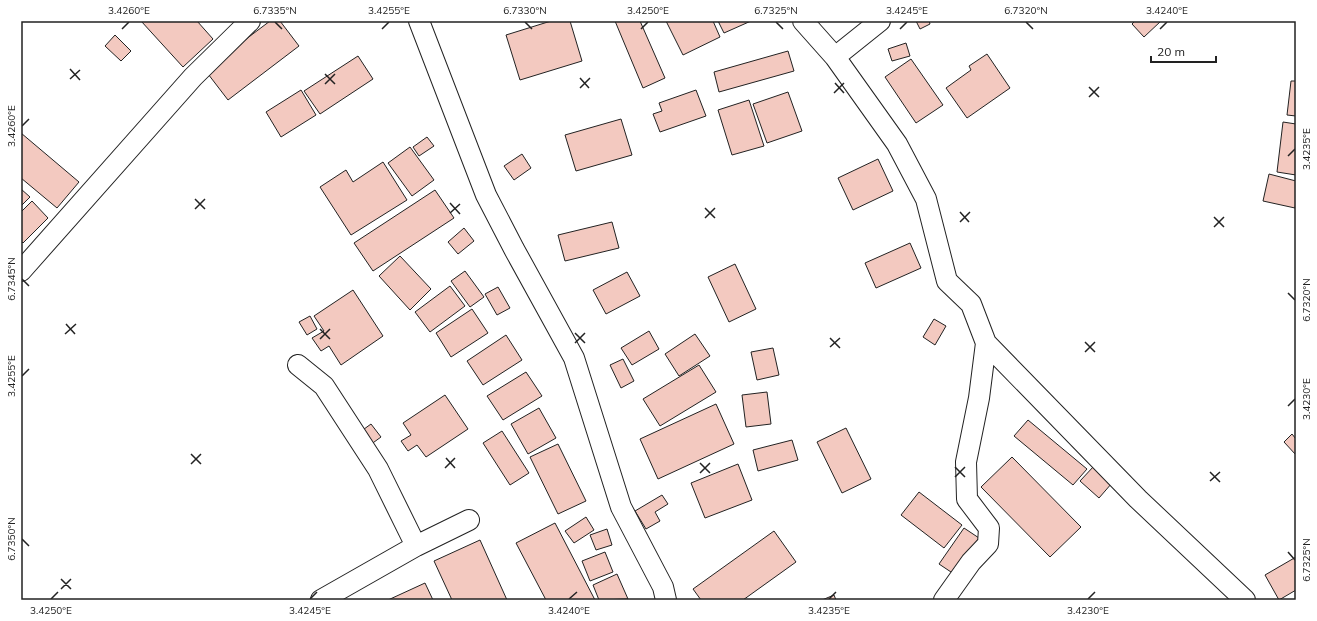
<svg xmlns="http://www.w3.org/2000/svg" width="1317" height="621" font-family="Mulish,sans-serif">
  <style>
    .building { fill: #f3c9c0; stroke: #222 }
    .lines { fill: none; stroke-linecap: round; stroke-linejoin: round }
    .street-casing { stroke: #222; stroke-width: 22 }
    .street { stroke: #fff; stroke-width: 20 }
    .ticks { fill: none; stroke: #222; stroke-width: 1.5 }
    .neatline { fill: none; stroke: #222; stroke-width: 1.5 }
    .ticks-label { font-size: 10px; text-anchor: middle; fill: #222 }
  </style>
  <rect width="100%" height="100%" fill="#fff"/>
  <path class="building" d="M 141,21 L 197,21 L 213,39 L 183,67 Z
    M 270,21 L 280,21 L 299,46 L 228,100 L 205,70 Z
    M 551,21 L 570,21 L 582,61 L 520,80 L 506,35 Z
    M 615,21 L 640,21 L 665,78 L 643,88 Z
    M 666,21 L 713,21 L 720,37 L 683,55 Z
    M 718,21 L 751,21 L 724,33 Z
    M 916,21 L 929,21 L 930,24 L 920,29 Z
    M 1135,21 L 1161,21 L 1144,37 L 1132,24 Z
    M 115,35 L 131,51 L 121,61 L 105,46 Z
    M 906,43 L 910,56 L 892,61 L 888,49 Z
    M 788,51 L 794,71 L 719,92 L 714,72 Z
    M 987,54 L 1010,88 L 967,118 L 946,88 L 971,70 L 969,66 Z
    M 358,56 L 373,79 L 320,114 L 304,91 Z
    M 911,59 L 943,105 L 916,123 L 885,77 Z
    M 1291,81 L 1296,81 L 1296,116 L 1287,115 Z
    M 301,90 L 316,115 L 281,137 L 266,112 Z
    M 696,90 L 706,116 L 660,132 L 653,114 L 662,111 L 659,103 Z
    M 788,92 L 802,131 L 767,143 L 753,104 Z
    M 749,100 L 764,146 L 732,155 L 718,110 Z
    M 621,119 L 632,155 L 576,171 L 565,135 Z
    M 1283,122 L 1296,124 L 1296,175 L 1277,172 Z
    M 21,133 L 79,182 L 57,208 L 21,178 Z
    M 427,137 L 434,146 L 419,156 L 413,147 Z
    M 410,147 L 434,180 L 412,196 L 388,163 Z
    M 522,154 L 531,168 L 514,180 L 504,166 Z
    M 878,159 L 893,191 L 853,210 L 838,178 Z
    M 383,162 L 407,200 L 351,235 L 320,187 L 346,170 L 353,182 Z
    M 1269,174 L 1296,181 L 1296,202 L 1295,208 L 1263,201 Z
    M 21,189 L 30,197 L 21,206 Z
    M 435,190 L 454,218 L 373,271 L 354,243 Z
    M 32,201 L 48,218 L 23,243 L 21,241 L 21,212 Z
    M 612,222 L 619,248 L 565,261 L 558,235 Z
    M 464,228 L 474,241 L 458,254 L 448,242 Z
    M 910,243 L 921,268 L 876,288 L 865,263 Z
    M 400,256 L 431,289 L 410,310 L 379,276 Z
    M 735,264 L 756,309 L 729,322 L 708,277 Z
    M 465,271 L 484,297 L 470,307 L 451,281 Z
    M 627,272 L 640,296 L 606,314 L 593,290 Z
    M 450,286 L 465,306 L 430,332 L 415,312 Z
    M 498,287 L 510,308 L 497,315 L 485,294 Z
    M 353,290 L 383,336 L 341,365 L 329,346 L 321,351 L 312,338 L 324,331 L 314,316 Z
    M 472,309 L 488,333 L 451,357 L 436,333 Z
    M 310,316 L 317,329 L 307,335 L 299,322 Z
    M 934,319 L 946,326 L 935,345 L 923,337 Z
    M 649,331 L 659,349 L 632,365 L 621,348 Z
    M 695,334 L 710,356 L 679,376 L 665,354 Z
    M 506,335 L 522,360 L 483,385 L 467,361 Z
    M 773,348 L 779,375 L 757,380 L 751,352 Z
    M 623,359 L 634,381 L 621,388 L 610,365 Z
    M 699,365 L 716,392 L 660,426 L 643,399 Z
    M 526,372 L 542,396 L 503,420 L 487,396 Z
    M 767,392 L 771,424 L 746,427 L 742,395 Z
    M 445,395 L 468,429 L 426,457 L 417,445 L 408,451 L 401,441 L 411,435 L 403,423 Z
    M 716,404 L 734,444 L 658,479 L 640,439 Z
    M 539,408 L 556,438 L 528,454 L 511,424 Z
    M 1028,420 L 1087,469 L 1073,485 L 1014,436 Z
    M 371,424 L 381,437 L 370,445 L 360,432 Z
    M 846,428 L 871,479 L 842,493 L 817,442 Z
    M 502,431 L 529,473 L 510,485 L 483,443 Z
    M 1292,434 L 1296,439 L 1296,455 L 1284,442 Z
    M 792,440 L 798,460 L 758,471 L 753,450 Z
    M 558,444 L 586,501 L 558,514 L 530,457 Z
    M 1012,457 L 1081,527 L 1050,557 L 981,487 Z
    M 738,464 L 752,500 L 705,518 L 691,483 Z
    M 1094,466 L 1112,483 L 1099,498 L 1080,481 Z
    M 919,492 L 962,525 L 944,548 L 901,515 Z
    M 662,495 L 668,504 L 655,512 L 660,521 L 646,529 L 635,511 Z
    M 586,517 L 594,530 L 574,543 L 565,531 Z
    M 555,523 L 595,600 L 546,600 L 516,543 Z
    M 964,528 L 979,538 L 954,574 L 939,564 Z
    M 607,529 L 612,545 L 596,550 L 590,535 Z
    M 774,531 L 796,562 L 743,600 L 701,600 L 693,589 Z
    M 480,540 L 507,600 L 452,600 L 434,561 Z
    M 605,552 L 613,572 L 590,581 L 582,561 Z
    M 1296,557 L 1296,590 L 1279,600 L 1265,575 Z
    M 617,574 L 628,599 L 599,600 L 593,585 Z
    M 425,583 L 433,600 L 388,600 Z
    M 834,595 L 836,600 L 822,600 Z"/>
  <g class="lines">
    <defs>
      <path id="street" d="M 419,21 L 486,195 L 514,249 L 574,358 L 621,507 L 663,587 L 666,600
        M 803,21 L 835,57 L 897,144 L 926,199 L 947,281 L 971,304 L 986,343 L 1138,499 L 1245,600
        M 835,57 L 880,21
        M 21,271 L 193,77 L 250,21
        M 298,365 L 324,386 L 378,469 L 416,546
        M 321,600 L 416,546 L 469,520
        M 944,600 L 971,562 L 988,544 L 989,528 L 967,499 L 966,462 L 979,398 L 986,343"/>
    </defs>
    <use href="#street" class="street-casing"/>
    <use href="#street" class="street"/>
  </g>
  <path class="ticks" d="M 275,22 L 282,29M 525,22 L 532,29M 776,22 L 783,29M 1026,22 L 1033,29M 122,29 L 129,22M 382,29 L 389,22M 641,29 L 648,22M 900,29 L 907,22M 1160,29 L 1167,22M 70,69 L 80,80M 325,74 L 335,84M 580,78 L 589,88M 70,79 L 80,70M 835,83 L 844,93M 325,84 L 335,74M 1089,87 L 1099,97M 580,88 L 590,78M 834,93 L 844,83M 1089,97 L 1099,87M 22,126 L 29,119M 1288,156 L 1295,149M 195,199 L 205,209M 450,203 L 460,214M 705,208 L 715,218M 195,209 L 205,199M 960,212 L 969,222M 450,213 L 460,204M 1214,217 L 1224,227M 705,218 L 715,208M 960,222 L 970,212M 1214,227 L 1224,217M 22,279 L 29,286M 1288,293 L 1295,300M 66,324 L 75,334M 320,329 L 330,339M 575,333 L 585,343M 65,334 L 76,324M 830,338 L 840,348M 320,339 L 330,329M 1085,342 L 1095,352M 575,343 L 585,333M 830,347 L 840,338M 1085,352 L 1095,342M 22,376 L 29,369M 1288,406 L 1295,399M 191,454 L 201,464M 446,458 L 455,468M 700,463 L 710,473M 191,464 L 201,454M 955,467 L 965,477M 445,468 L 455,458M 1210,472 L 1220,482M 700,473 L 710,463M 955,477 L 965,467M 1210,481 L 1220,472M 22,539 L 29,546M 1288,552 L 1295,560M 61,579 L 71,589M 61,589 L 71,579M 51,599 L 58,592M 310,599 L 317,592M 569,599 L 577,592M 829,599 L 836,592M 1088,599 L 1095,592"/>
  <rect width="1317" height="621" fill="none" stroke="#ffffff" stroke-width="44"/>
  <path d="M1151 56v6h65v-6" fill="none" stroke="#222222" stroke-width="2"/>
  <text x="1157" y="56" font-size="12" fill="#222222" stroke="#ffffff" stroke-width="3" paint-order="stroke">20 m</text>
  <rect x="22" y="22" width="1273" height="577" class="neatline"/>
  <g class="ticks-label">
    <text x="129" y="14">3.4260°E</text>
    <text x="275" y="14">6.7335°N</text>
    <text x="389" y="14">3.4255°E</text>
    <text x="525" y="14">6.7330°N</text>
    <text x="648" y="14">3.4250°E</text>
    <text x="776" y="14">6.7325°N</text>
    <text x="907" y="14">3.4245°E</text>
    <text x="1026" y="14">6.7320°N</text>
    <text x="1167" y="14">3.4240°E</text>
    <text transform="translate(11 126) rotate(-90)" y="4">3.4260°E</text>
    <text transform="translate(1306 149) rotate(-90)" y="4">3.4235°E</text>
    <text transform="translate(11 279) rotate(-90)" y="4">6.7345°N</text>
    <text transform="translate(1306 300) rotate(-90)" y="4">6.7320°N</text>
    <text transform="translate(11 376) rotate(-90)" y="4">3.4255°E</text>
    <text transform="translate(1306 399) rotate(-90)" y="4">3.4230°E</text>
    <text transform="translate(11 539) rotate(-90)" y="4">6.7350°N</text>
    <text transform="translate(1306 560) rotate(-90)" y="4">6.7325°N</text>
    <text x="51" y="614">3.4250°E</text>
    <text x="310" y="614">3.4245°E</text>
    <text x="569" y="614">3.4240°E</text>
    <text x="829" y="614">3.4235°E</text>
    <text x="1088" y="614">3.4230°E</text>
  </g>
</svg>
